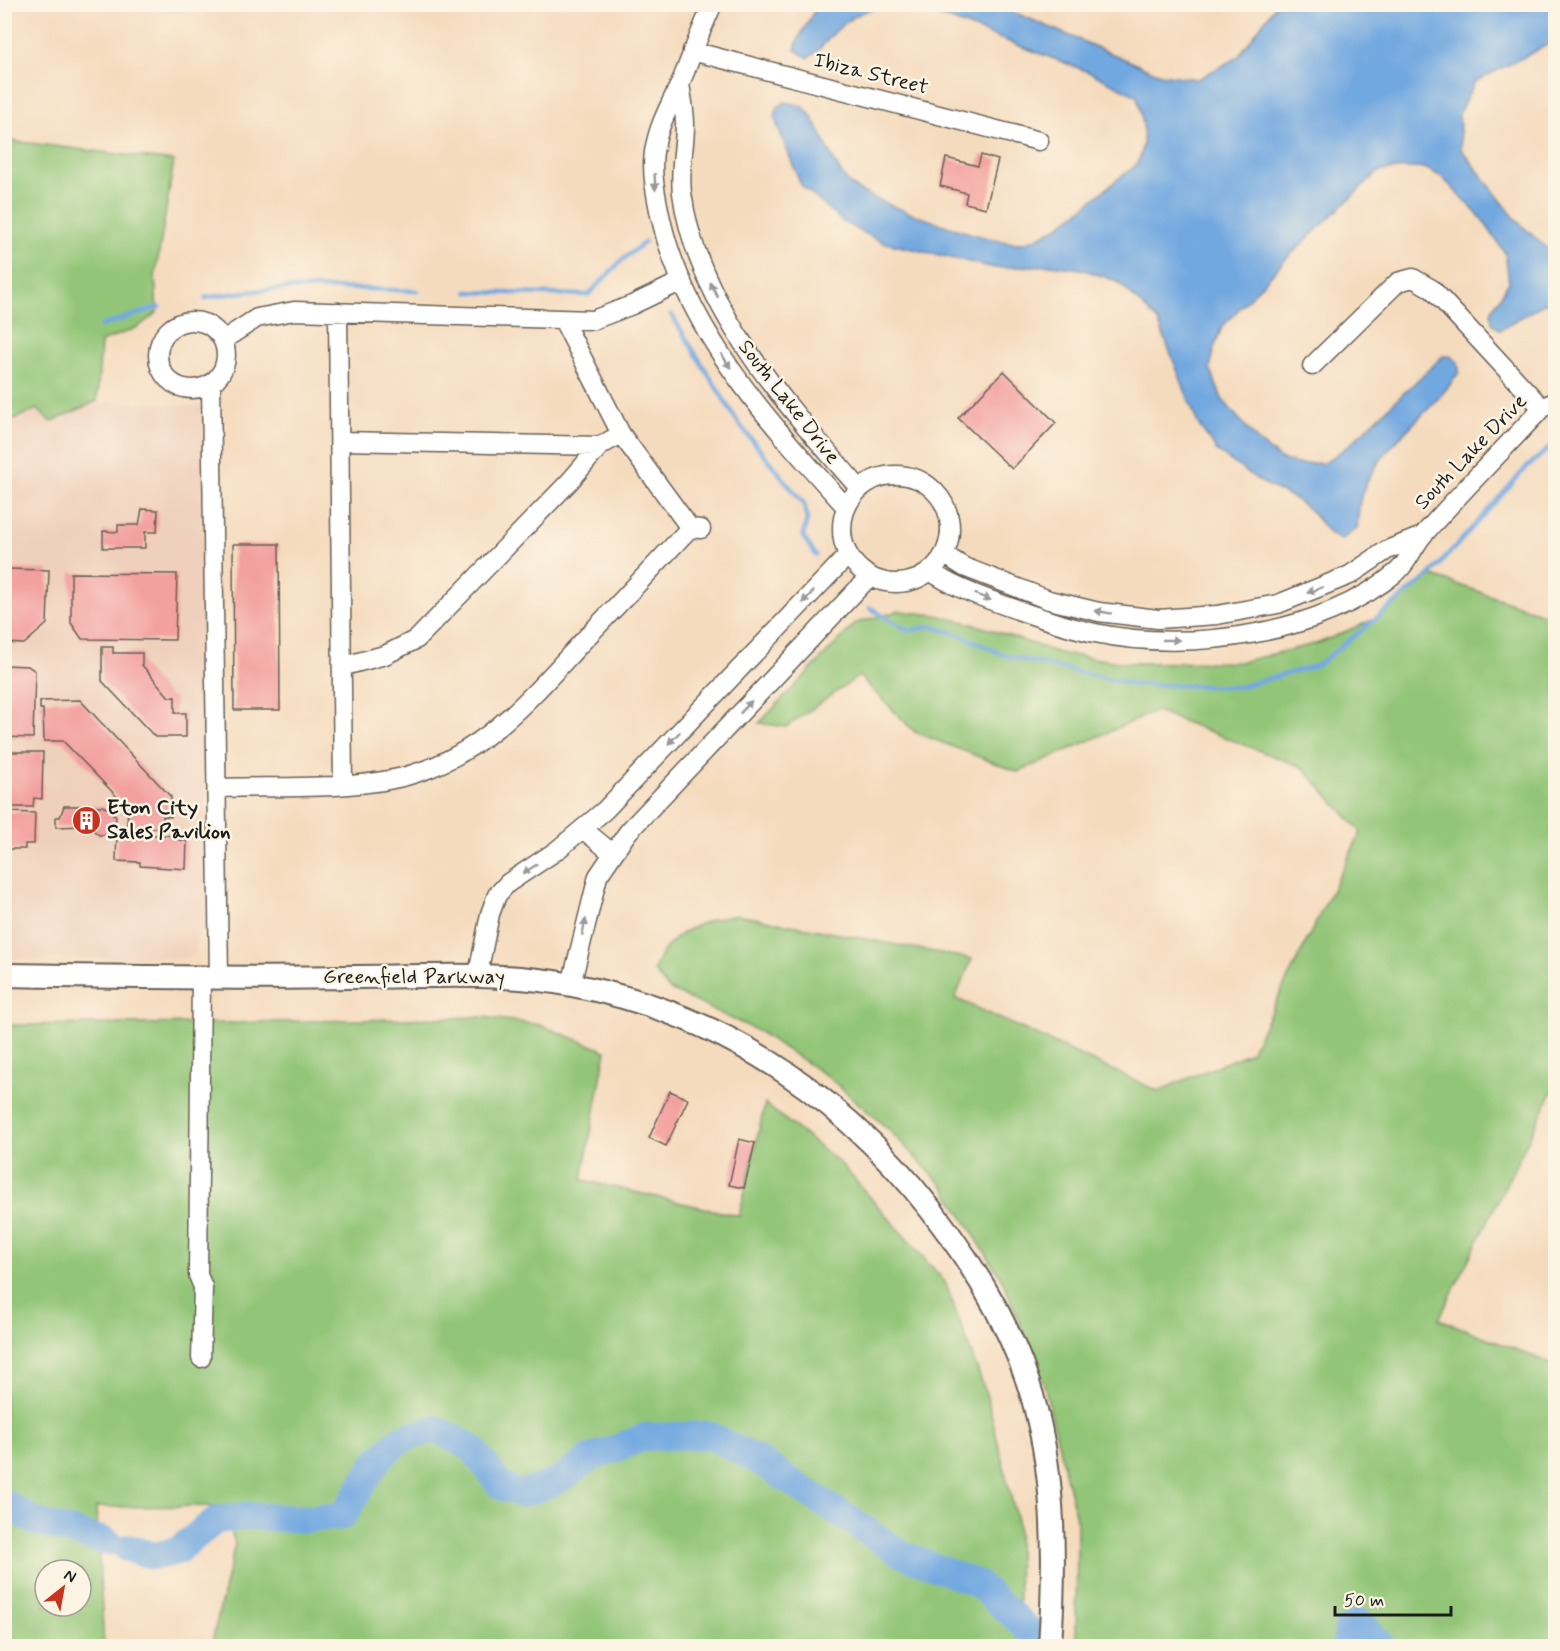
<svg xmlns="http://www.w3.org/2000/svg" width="1560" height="1651" font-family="Mynerve,sans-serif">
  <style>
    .built { fill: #efd0bc }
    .green { fill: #92c577; stroke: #57704a; stroke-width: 1.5; fill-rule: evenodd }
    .water { fill: #72a8e0; stroke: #47627e; stroke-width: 1.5 }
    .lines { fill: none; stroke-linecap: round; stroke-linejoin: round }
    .stream { stroke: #72a8e0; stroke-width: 4.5 }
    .river { stroke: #72a8e0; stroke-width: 28 }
    .building { fill: #f3a1a0 }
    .minor-casing { stroke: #685f55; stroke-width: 21 }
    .major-casing { stroke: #685f55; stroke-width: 26 }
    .minor { stroke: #fff; stroke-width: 18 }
    .major { stroke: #fff; stroke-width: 22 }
    .oneway { fill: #999 }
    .labels { text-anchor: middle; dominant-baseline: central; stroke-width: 5; stroke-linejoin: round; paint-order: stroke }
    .street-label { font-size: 21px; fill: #1c1c1c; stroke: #fcf5e5 }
    .poi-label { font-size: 21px; font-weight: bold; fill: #1c1c1c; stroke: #fcf5e5; text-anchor: start }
  </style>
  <rect width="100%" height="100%" fill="#fcf5e5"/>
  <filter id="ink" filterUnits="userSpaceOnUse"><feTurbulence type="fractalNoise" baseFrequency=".0167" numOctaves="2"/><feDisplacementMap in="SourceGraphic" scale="12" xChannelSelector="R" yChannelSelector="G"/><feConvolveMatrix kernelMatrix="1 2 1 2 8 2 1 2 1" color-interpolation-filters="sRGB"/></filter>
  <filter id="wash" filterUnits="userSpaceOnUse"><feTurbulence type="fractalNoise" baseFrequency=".008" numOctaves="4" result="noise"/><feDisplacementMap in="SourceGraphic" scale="24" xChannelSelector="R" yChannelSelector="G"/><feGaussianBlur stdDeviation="1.35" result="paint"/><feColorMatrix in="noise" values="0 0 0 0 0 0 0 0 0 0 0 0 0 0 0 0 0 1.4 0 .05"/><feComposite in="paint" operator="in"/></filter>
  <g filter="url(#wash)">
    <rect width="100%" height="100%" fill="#f5dbbe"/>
    <path class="built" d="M 97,401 L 203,406 L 206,930 L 197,934 L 197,953 L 190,957 L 5,959 L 5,423 L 37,409 L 52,422 Z"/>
    <path class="green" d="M 5,140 L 174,161 L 155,277 L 157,313 L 138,327 L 101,342 L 97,401 L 51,422 L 37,409 L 5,423 Z
      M 1430,575 L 1555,618 L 1555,1086 L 1439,1319 L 1555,1365 L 1555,1646 L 1076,1646 L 1077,1522 L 1044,1384 L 1003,1281 L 944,1187 L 888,1129 L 827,1076 L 758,1031 L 668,989 L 654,971 C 665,934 703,918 738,915 L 972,959 L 955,998 L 1158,1091 L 1251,1052 L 1361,832 L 1302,767 L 1156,711 L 1018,772 L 915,732 L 859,676 L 786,727 L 759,723 L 856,623 L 898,611 L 936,615 L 980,626 L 1059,653 L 1126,663 L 1240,662 L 1319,643 L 1381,616 Z
      M 484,1017 L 540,1025 L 606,1051 L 582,1180 L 739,1216 L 765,1104 L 839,1162 L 945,1282 L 986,1393 L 1018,1525 L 1019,1620 L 1017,1646 L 211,1646 L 235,1544 L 224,1506 L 96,1507 L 104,1646 L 5,1646 L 4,1025 L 229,1023 ZM 45,1570 L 81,1570 L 81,1606 L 45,1606 Z"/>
    <path class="water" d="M 818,5 L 818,4 L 894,5 C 868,7 850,16 832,35 C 824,43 819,52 808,58 L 795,50 L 798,39 Z
      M 911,5 L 997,5 L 1160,74 L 1198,79 L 1238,57 L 1276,5 L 1555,5 L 1555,41 L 1475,82 L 1459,113 L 1461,149 L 1517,221 L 1550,251 L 1555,251 L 1555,297 L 1500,330 L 1492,323 L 1491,312 L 1509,282 L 1505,253 L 1482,219 L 1442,177 L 1425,168 L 1402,168 L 1378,172 L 1286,259 L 1222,327 L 1214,348 L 1210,369 L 1222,399 L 1259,442 L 1280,459 L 1297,464 L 1324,463 L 1348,446 L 1443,356 L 1450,356 L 1458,362 L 1459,372 C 1432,414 1382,442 1363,491 C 1358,501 1359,516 1357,528 L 1341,540 L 1330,534 L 1311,511 L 1293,498 L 1261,482 L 1218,452 L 1198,424 L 1158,321 L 1117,281 L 1081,269 L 1052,265 L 995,268 L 882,242 L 843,222 L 801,185 L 774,117 L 778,107 L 785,102 C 790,103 798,104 803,107 C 817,115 832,167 850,184 C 868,201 1004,250 1026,242 C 1059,231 1086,205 1113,183 C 1119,177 1133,170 1137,163 C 1148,145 1142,114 1137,96 L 1089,72 Z"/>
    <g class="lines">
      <path class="stream" d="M 467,292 L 588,295 L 622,260 L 645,242
        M 205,298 C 280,284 342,288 418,291
        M 671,314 L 739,424 L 804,504 L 807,518 L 803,537 L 816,555
        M 101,326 L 159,307
        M 870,608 L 909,631 L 930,626 L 960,635 L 1007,656 L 1132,684 L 1239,687 L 1318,665 L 1430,575 L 1525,469 L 1556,442"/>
      <path class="river" d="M 4,1503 L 36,1522 L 108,1542
        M 127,1548 L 154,1556 L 177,1551 L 216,1520 L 246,1516 L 307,1519 L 343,1516 L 378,1460 L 401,1439 L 435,1429 L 472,1448 L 501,1486 L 522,1494 L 557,1481 L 591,1458 L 645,1437 L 709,1435 L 761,1462 L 902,1554 L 978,1584 L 1047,1646
        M 1346,1646 L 1348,1629 L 1360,1622 L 1382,1646"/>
    </g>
    <g id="blocks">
      <path class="building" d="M 981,155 L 998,160 L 986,208 L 965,203 L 967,193 L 940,186 L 946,158 L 978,166 Z
        M 1004,371 L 1056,423 L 1012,469 L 958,418 Z
        M 142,509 L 158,510 L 157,532 L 145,532 L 145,548 L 103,548 L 103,531 L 118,532 L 118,525 L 139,525 Z
        M 233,544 L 279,544 L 280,710 L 234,710 Z
        M 4,569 L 49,570 L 47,624 L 24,644 L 4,643 Z
        M 71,573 L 177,574 L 175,640 L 82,639 L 71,623 Z
        M 102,647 L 113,647 L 113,653 L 142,653 L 142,665 L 169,697 L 175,697 L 175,713 L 186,713 L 186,737 L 155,737 L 102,681 Z
        M 4,665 L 28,666 L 35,671 L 33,738 L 4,737 Z
        M 80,700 L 171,797 L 171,817 L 163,816 L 163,828 L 127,828 L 128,808 L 63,741 L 44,741 L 43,709 L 40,709 L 40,701 Z
        M 4,752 L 43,752 L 42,799 L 34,798 L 33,807 L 4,807 Z
        M 64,806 L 102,806 L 109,809 L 116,817 L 114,830 L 106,835 L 99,835 L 88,826 L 56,827 L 56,817 L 60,817 Z
        M 6,812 L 35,813 L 34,844 L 25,844 L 25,849 L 4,849 Z
        M 117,833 L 179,836 L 179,840 L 187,841 L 186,869 L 140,866 L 140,862 L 116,861 Z
        M 670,1091 L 688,1099 L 666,1146 L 649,1138 Z
        M 739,1139 L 755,1143 L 744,1188 L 729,1185 Z"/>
    </g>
  </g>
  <g filter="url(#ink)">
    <use href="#blocks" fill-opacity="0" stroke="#685f55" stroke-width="1.5"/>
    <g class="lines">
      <defs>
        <path id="minor" d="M 713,4 C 700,31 691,58 680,84 C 669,107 658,126 654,152 C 651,173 656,195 660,215 C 685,331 769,422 846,507
          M 692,51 L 1039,141
          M 680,84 C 682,97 685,111 685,125 C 685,147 679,170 682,193 C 697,307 786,405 860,489
          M 338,312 L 343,784
          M 563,320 L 621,434 L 690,528 L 701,529
          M158 355a34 34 0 1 1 68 0a34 34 0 1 1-68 0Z
          M 223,340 L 257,318 L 294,311 L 593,320 L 632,305 L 682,281
          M 1312,366 L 1398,282 L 1413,278 L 1432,289 L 1542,408
          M 211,384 L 219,977
          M 340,441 L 600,446
          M842 529a54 54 0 1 1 108 0a54 54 0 1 1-108 0Z
          M 945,555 L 964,567 L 1049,600 L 1099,612 L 1158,619 L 1217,615 L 1278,604 L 1350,575 L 1387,550 L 1422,536
          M 930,571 C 954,588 982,597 1009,607 C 1037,617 1066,627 1095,633 C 1189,653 1323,635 1398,571 C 1409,561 1414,545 1424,534 C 1462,491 1503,450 1542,408 L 1556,401
          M 344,666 L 385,655 L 417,639 L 570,481 L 600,446 L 621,434
          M 217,788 C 275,786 360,791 413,774 C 486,752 533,695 583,641 C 619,604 654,566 690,528
          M 584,830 L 612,853
          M 478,974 L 490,914 L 497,895 L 508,883 L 556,851 L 605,810 L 848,555
          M 201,977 L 198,1275 L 203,1287 L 201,1358
          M 571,985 L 598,876 L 628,832 L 870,576"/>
        <path id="major" d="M 4,975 C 120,977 236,979 351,977 C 425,977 499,971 572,985 C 730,1015 856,1104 949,1234 C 978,1274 1003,1317 1021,1363 C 1056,1453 1056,1552 1050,1646"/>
      </defs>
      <use href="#minor" class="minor-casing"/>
      <use href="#major" class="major-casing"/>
      <use href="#minor" class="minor"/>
      <use href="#major" class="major"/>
    </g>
    <defs><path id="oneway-solid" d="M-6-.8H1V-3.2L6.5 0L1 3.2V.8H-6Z" transform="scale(1.5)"/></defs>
    <g class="oneway">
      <use href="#oneway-solid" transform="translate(655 182) rotate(87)"/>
      <use href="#oneway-solid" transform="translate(714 290) rotate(-117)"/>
      <use href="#oneway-solid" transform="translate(726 361) rotate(57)"/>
      <use href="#oneway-solid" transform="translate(1315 590) rotate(159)"/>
      <use href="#oneway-solid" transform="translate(808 597) rotate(134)"/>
      <use href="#oneway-solid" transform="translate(983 597) rotate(22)"/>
      <use href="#oneway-solid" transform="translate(1103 612) rotate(-170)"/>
      <use href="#oneway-solid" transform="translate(1171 640)"/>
      <use href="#oneway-solid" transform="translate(746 707) rotate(-47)"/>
      <use href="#oneway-solid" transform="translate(674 738) rotate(134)"/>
      <use href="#oneway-solid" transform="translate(530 869) rotate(147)"/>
      <use href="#oneway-solid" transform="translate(584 927) rotate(-77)"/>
    </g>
  </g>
  <defs>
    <symbol id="building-disc" viewBox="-11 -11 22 22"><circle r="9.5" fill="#c8321e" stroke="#fcf5e5"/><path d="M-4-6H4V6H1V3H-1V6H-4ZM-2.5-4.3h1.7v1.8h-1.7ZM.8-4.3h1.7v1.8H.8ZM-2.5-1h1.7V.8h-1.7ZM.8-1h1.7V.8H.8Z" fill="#fff"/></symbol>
  </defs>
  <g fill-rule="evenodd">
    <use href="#building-disc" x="70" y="804" width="33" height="33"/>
  </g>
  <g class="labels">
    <g class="street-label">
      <text transform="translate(871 74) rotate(14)">Ibiza Street</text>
      <text transform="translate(789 402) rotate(52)">South Lake Drive</text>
      <text transform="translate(1471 452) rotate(-46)">South Lake Drive</text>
      <text x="414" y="977">Greenfield Parkway</text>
    </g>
    <g class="poi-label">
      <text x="107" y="808">Eton City<tspan x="107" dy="24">Sales Pavilion</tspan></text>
    </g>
  </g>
  <rect width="1560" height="1651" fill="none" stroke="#fcf5e5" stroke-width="24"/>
  <g transform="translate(63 1588) rotate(31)"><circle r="28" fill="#fcf5e5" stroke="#a29e95" stroke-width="1.5"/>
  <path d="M0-4.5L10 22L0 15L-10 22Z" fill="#c8321e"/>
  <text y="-9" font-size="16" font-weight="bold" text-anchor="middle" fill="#1c1c1c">N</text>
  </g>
  <path d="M1335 1606v9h116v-9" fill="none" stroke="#1c1c1c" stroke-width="3"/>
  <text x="1344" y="1606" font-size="18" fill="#1c1c1c" stroke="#fcf5e5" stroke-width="4.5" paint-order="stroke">50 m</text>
</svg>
